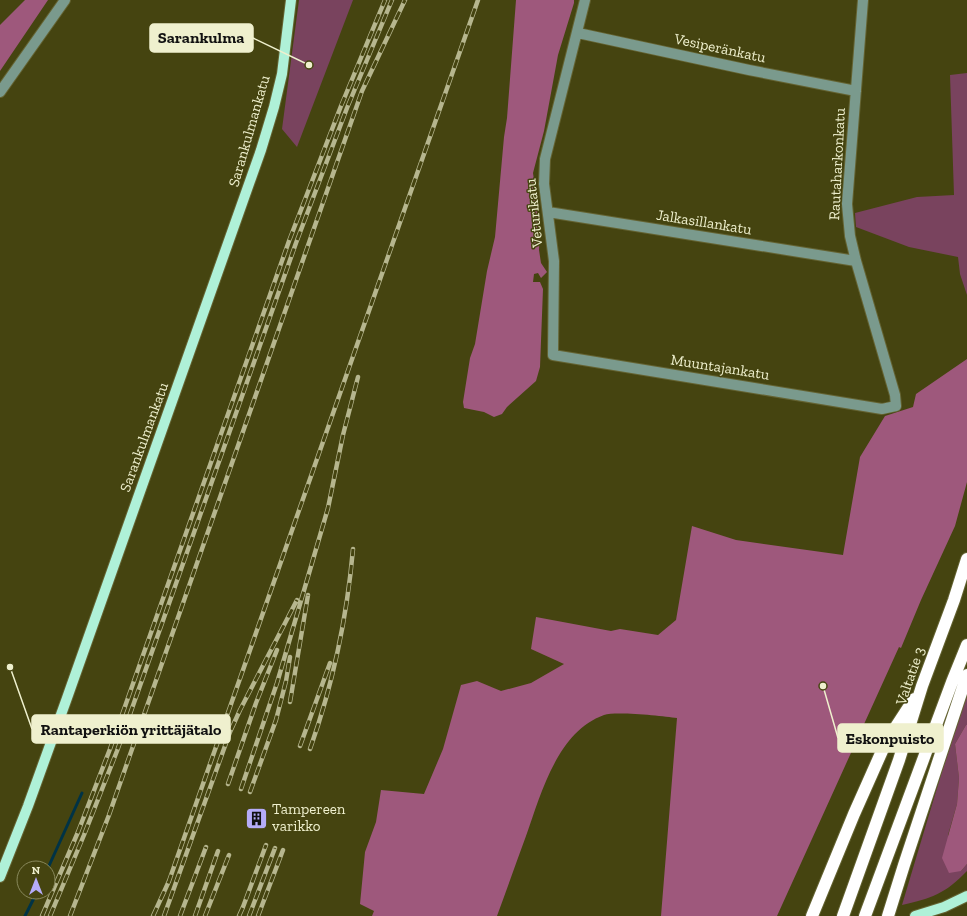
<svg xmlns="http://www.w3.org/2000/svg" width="967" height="916" font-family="'Zilla Slab',serif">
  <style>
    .green { fill: #79435e }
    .forest { fill: #9e587c }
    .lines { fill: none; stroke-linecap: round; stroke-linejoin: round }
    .stream { stroke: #003346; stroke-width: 3 }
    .minor-casing { stroke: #646332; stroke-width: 12 }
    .major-casing { stroke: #646332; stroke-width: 12 }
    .highway-casing { stroke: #646332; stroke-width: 14 }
    .minor { stroke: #7a9a8d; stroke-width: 10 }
    .major { stroke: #aff1d8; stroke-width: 10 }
    .highway { stroke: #fff; stroke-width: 12 }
    .rail-casing { stroke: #b6b68e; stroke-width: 4.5 }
    .rail { stroke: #454410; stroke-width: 3; stroke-dasharray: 9; stroke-linecap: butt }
    .labels { text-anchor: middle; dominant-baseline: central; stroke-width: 3; stroke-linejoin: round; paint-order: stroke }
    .street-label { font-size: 15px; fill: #eff0ce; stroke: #454410 }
    .poi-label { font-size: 15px; fill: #eff0ce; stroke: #454410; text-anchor: start }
    .leader { fill: none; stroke: #eff0ce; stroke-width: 1.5 }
    .callout-dot { fill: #eff0ce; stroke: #454410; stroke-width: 1.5 }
    .callout { fill: #eff0ce; stroke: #eff0ce; stroke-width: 1.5 }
    .callout-label { font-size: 16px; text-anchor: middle; font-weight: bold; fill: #111 }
  </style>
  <rect width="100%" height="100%" fill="#454410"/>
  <path class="green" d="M 299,0 L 353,0 L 297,147 L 282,129 Z
    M 967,73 L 967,295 L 960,274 L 958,257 L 909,247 L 856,227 L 855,213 L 917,197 L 954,195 L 950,75 Z
    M 967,695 L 967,725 L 966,725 L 955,744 L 959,778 L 957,804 L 948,835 L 961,871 L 967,864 L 967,871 C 945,894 932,898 902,905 L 949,748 Z"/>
  <path class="forest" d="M 25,0 L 48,0 L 0,71 L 0,25 Z
    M 516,0 L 574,0 L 574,3 L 558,55 L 544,131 L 533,173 L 540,223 L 539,250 L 541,263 L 547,272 L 541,278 L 538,273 L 534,274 L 533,282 L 540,282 L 543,289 L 540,367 L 536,381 L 507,407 L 502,414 L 494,417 L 484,412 L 464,408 L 463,402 L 470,358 L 475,344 L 487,271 L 495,237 L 504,137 L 507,118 Z
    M 967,359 L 967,482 L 955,526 L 921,600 L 901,648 L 899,647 L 777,916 L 661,916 L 677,718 C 662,716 616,711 604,715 C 557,732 541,794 526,836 C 516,863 507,889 497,916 L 372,916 L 374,911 L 360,904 L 365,852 L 376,822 L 381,790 L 424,794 L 443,749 L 461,685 L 477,681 L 501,691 L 531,683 L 564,664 L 531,649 L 536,617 L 611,631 L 620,629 L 658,635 L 676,620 L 692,526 L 736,540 L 843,555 L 860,457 L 885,416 L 913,407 L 916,394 Z
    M 966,725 L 967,725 L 967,864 L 961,871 L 949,873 L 942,858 L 957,804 L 959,778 L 955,744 Z"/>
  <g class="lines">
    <path class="stream" d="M 48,868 L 82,793
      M 25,916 L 37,892"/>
    <defs>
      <path id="minor" d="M 585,0 L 545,159 L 544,184 L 554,261 L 553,355 L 882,409 L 896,406 L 895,395 L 856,261 L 850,236 L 847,204 L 863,0
        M 578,33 L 749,70 L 856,91
        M 0,92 L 65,0
        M 548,212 L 856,261"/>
      <path id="major" d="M 0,877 L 28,806 L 67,698 L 261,150 L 274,107 L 282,74 L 291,0
        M 915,916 L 944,907 L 967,896"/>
      <path id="highway" d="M 812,916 L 854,814 L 886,742 L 914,699
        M 843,916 L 899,760 L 922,686 L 954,600 L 967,559
        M 865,916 L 952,682 L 967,645
        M 888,916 L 904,865 L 967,675"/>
    </defs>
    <use href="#minor" class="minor-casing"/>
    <use href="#major" class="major-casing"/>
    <use href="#highway" class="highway-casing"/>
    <use href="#minor" class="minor"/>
    <use href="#major" class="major"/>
    <use href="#highway" class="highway"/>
    <defs>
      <path id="rail" d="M 290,702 L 308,595
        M 300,746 L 330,663
        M 310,749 C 333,684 347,617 353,549
        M 228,784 L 256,703 L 277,650
        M 241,789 L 277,683 L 328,508 L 343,435 L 358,377
        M 250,792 L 276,720 L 286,681 L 290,657
        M 42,916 L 78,832 L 110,749 L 289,241 L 341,106 L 385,0
        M 50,916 L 84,835 L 117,751 L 296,243 L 347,108 L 392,0
        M 70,916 L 109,815 L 362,91 L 405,0
        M 153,916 L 169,881 L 183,841 L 478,0
        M 164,916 L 230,732 L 240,710 L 297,600
        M 180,916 L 206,847
        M 195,916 L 218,851
        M 205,916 L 229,855
        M 239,916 L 243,907 L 266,845
        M 249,916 L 275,848
        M 258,916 L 283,850"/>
    </defs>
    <use href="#rail" class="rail-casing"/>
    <use href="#rail" class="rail"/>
  </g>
  <defs>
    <symbol id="building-square" viewBox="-11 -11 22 22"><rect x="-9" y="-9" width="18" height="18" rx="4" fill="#b5acf8" stroke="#454410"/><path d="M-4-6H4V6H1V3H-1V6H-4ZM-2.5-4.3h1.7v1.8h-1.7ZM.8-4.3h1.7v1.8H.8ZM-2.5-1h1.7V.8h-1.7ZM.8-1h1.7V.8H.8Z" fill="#111"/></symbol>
  </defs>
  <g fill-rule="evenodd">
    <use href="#building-square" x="244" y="806" width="25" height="25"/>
  </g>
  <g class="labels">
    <g class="street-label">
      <text transform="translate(720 48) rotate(12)">Vesiperänkatu</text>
      <text transform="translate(249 131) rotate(-74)">Sarankulmankatu</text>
      <text transform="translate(837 164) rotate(-87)">Rautaharkonkatu</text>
      <text transform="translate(534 213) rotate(-96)">Veturikatu</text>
      <text transform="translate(704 222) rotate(9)">Jalkasillankatu</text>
      <text transform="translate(720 367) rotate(9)">Muuntajankatu</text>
      <text transform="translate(144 437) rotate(-70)">Sarankulmankatu</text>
      <text transform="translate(910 676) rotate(-71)">Valtatie 3</text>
    </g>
    <g class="poi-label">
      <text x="272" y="809">Tampereen<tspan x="272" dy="17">varikko</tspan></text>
    </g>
  </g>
  <path class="leader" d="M309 65L253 38M10 667L32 729M823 686L838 738"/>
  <g class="callout-dot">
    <circle cx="309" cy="65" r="4"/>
    <circle cx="10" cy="667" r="4"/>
    <circle cx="823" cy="686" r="4"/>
  </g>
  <g class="callout">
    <rect x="150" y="24" width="103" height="28" rx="4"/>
    <rect x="32" y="715" width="198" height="28" rx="4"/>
    <rect x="838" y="724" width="105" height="28" rx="4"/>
  </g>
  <g class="callout-label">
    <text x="201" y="43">Sarankulma</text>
    <text x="131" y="735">Rantaperkiön yrittäjätalo</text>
    <text x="890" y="744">Eskonpuisto</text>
  </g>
  <g transform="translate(36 880)"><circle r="19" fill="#454410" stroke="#89895c"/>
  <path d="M0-3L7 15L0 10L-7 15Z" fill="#b5acf8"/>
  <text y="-6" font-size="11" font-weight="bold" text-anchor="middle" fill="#eff0ce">N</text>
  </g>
</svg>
